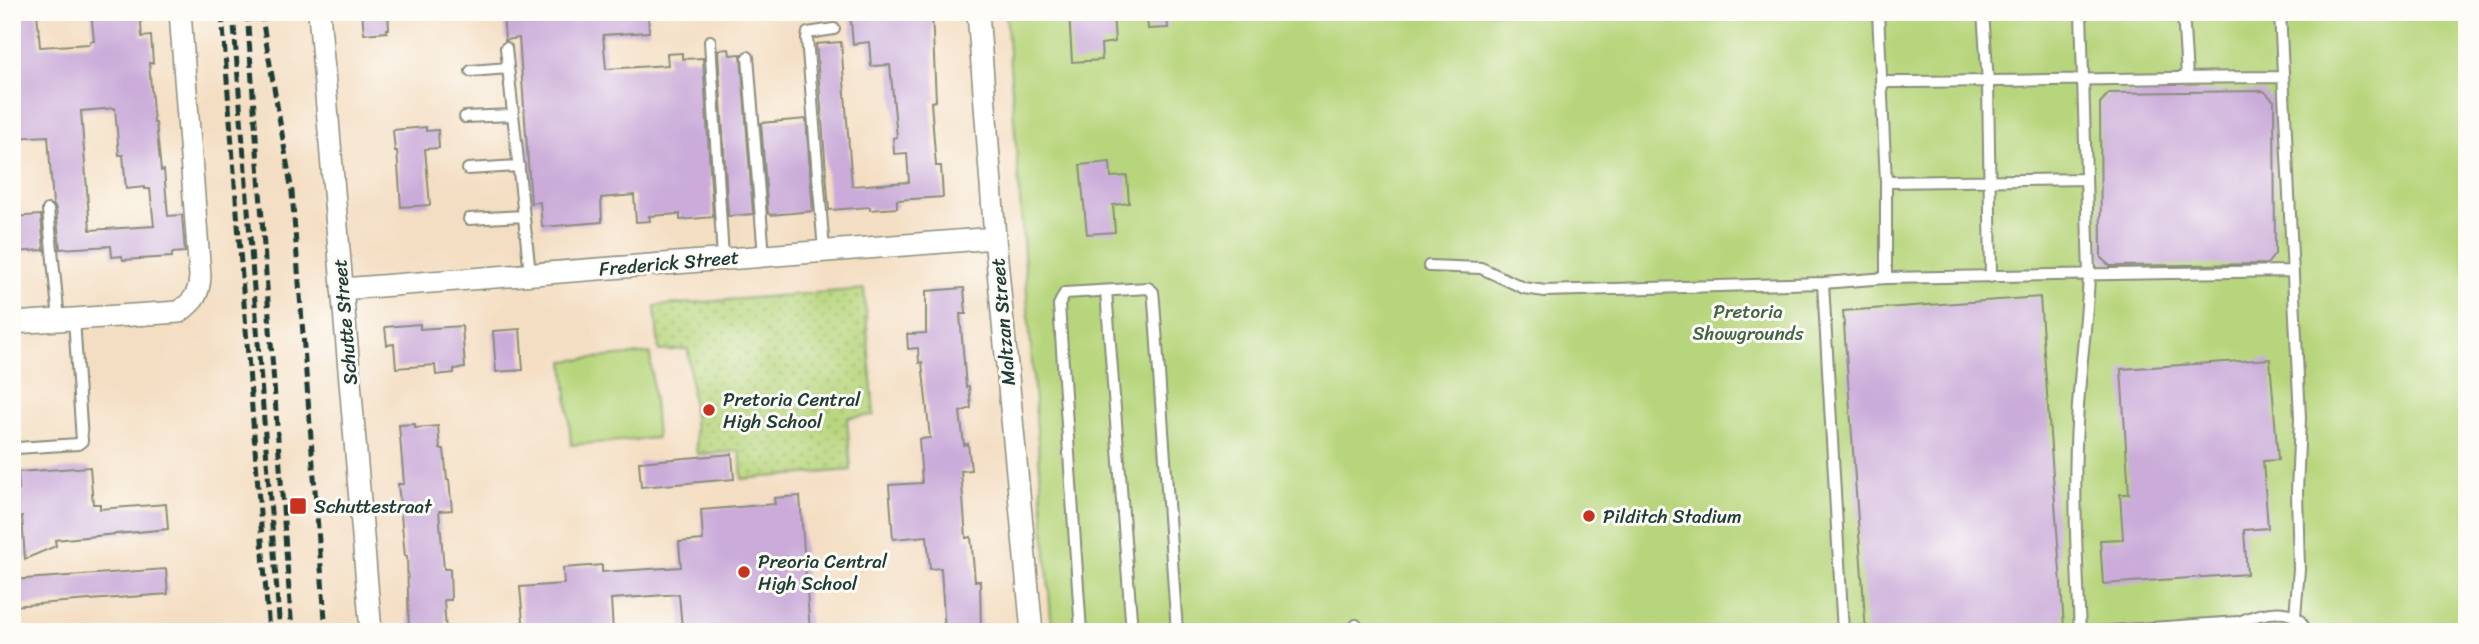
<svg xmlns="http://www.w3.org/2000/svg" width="2479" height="644" font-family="Sriracha,sans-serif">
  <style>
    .grass { fill: url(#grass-dots); stroke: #6b8958; stroke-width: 2 }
    .park { fill: #b7d57c; stroke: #6b8958; stroke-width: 2 }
    .building { fill: #caabd9; fill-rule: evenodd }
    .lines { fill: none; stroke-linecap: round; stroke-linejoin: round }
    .lane-casing { stroke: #8a8e7c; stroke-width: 14 }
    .street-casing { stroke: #8a8e7c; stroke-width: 24 }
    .lane { stroke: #fff; stroke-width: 10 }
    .street { stroke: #fff; stroke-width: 21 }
    .rail { stroke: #1f3d34; stroke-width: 5; stroke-dasharray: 10 5; stroke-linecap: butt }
    .poi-dot { fill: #c8321e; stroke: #fdfcf7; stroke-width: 2.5 }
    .labels { text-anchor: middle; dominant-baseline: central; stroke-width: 6; stroke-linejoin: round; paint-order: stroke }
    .street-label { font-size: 19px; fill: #1f3d34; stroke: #fdfcf7 }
    .park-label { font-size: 19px; fill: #456346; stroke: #fdfcf7 }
    .poi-label { font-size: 19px; fill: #1f3d34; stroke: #fdfcf7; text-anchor: start }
  </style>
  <defs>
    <pattern id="grass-dots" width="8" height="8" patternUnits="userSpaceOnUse" patternTransform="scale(1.75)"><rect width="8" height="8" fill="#b7d57c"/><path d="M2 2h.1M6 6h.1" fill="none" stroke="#94ae66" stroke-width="1.8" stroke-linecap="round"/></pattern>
  </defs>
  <rect width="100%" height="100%" fill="#fdfcf7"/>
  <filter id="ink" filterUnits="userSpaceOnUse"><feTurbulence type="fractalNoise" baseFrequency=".0143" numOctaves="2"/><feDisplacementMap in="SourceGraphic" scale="14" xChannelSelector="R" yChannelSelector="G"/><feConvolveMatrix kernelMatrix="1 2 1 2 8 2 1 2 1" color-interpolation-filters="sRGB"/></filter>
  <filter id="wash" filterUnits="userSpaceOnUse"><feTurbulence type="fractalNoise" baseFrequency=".00686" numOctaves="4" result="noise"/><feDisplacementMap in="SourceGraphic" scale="28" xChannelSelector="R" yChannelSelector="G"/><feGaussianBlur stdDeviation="1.57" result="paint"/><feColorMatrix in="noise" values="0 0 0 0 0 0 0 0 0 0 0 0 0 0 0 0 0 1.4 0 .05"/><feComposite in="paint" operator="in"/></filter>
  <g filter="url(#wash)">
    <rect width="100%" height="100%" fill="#f4dec3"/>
    <path class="grass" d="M 864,289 L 874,415 L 847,418 L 851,470 L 742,479 L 740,451 L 697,454 L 688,349 L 659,351 L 655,306 Z"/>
    <path class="park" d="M 1006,12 L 2467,12 L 2467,632 L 1052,632 Z
      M 650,353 L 657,438 L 571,445 L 564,361 Z"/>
    <g id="blocks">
      <path class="building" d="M 12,12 L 37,12 L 40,47 L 90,44 L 90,41 L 94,41 L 91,12 L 140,12 L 142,37 L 151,36 L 153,63 L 149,63 L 154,123 L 156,123 L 161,171 L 164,170 L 168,216 L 182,215 L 185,252 L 172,253 L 172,257 L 123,260 L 122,256 L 112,257 L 111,246 L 60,249 L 56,209 L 53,204 L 48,136 L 12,138 ZM 115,108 L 119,155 L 123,155 L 126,189 L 145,187 L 145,189 L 150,189 L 154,226 L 90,230 L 81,111 Z
        M 362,12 L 388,12 L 389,29 L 387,29 L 387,32 L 364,34 Z
        M 503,12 L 648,12 L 649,32 L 603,35 L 606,69 L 668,65 L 667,54 L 682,53 L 682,59 L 703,58 L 713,217 L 680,220 L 680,214 L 649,216 L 650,221 L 636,222 L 634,195 L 601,198 L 602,222 L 542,227 L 540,202 L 531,203 L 519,38 L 505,40 Z
        M 850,12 L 932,12 L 936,101 L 931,102 L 936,166 L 941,166 L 943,197 L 897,200 L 897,208 L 870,210 L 870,207 L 829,210 L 816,44 L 841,42 L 852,186 L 909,182 L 907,153 L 894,154 L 893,138 L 897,137 L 890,65 L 871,66 L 869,42 L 853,44 Z
        M 1069,12 L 1113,12 L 1115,42 L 1101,44 L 1102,60 L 1072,62 Z
        M 1147,12 L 1167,12 L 1168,28 L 1148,29 Z
        M 729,49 L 730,55 L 741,54 L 753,214 L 728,216 L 718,50 Z
        M 2264,91 L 2274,101 L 2275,254 L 2267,264 L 2110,266 L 2101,258 L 2100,103 L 2109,93 Z
        M 806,119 L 813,211 L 771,215 L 768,213 L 761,123 Z
        M 426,127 L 426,131 L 438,130 L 439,148 L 425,149 L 430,205 L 401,207 L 397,151 L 395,151 L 393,130 Z
        M 1110,162 L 1111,177 L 1127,176 L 1129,203 L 1113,205 L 1115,232 L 1087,234 L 1080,165 Z
        M 41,215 L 44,250 L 13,252 L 12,217 Z
        M 964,288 L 966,314 L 960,314 L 966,387 L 969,386 L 971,408 L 960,412 L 964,445 L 968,444 L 971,470 L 961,471 L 966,538 L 971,537 L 975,581 L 980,581 L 981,632 L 945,632 L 941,568 L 930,569 L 927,536 L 893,539 L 889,485 L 922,483 L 919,439 L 930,438 L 922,362 L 919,363 L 918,348 L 908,349 L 907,334 L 926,333 L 926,291 Z
        M 2040,297 L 2064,626 L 1978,632 L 1866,632 L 1843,311 Z
        M 420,324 L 420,329 L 462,326 L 465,368 L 454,369 L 454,373 L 436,375 L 435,365 L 396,368 L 394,344 L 387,345 L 385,327 Z
        M 520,329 L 523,370 L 496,372 L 493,331 Z
        M 2270,359 L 2278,460 L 2263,461 L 2268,528 L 2244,530 L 2247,574 L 2103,584 L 2100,540 L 2123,539 L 2120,494 L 2129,494 L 2121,369 Z
        M 415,424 L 415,428 L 438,426 L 440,449 L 444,449 L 447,480 L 449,480 L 452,510 L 439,511 L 444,569 L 450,569 L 451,600 L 444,600 L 446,632 L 409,632 L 407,556 L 405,556 L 398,484 L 404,484 L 399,425 Z
        M 732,454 L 734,479 L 641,487 L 639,462 Z
        M 90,467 L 93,504 L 100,504 L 100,509 L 166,504 L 168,529 L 55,540 L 56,546 L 25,559 L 22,517 L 12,518 L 12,491 L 19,490 L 18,472 Z
        M 800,496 L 810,632 L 686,632 L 686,628 L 682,628 L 679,594 L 611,599 L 613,632 L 524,632 L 520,587 L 564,584 L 563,568 L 602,565 L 602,572 L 681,567 L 679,542 L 703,540 L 701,510 L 775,504 L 774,498 Z
        M 166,569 L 168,594 L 12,606 L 12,580 Z"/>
    </g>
  </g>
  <g filter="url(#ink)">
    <use href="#blocks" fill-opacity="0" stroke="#8a8e7c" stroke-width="2"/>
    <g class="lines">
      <defs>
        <path id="lane" d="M 1983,12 L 1988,83 L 1991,277
          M 2183,12 L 2187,77
          M 2280,12 L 2300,418 L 2297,492 L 2299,569 L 2295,616
          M 710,41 L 723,259
          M 506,48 L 530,274
          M 748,57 L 764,256
          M 471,71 L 508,68
          M 1881,82 C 2015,82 2149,77 2283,77
          M 465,117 L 513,115
          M 468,169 L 519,166
          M 1886,182 L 2086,179
          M 48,210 L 59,320
          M 469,219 L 524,216
          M 824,251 L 807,38 L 808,33 L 834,29
          M 1429,266 L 1481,268 L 1524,288 L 1545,291 L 1823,283 L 1886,278 L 1886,182 L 1878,12
          M 1886,278 L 2291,271
          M 1823,283 L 1843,632
          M 1106,291 L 1132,632
          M 17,448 L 78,444 L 82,441 L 74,319
          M 1356,625 L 1357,632
          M 1081,632 L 1059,305 L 1065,293 L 1148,288 L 1153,292 L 1154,301 L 1177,632
          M 2080,632 C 2077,563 2073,493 2077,424 C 2079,374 2087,325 2089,275 L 2081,12
          M 2095,632 L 2238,622
          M 2225,632 C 2239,618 2279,605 2297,618 C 2302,622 2304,627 2306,632"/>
        <path id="street" d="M 319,12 L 371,632
          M 978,12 L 995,238 L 1032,632
          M 342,289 L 995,238
          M 12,323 L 179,312 C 194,301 199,295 200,276 L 180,12"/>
      </defs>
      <use href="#lane" class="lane-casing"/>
      <use href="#street" class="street-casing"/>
      <use href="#lane" class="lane"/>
      <use href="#street" class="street"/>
      <path class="rail" d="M 233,12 L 280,632
        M 247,12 L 292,632
        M 261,12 L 292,192 L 326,632
        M 222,14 L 269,632"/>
    </g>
  </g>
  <g class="poi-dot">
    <circle cx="709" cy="410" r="7"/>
    <rect x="289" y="497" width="18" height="18" rx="3.5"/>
    <circle cx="1589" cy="516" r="7"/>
    <circle cx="744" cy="572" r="7"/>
  </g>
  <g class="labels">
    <g class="street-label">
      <text transform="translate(669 263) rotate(-5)">Frederick Street</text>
      <text transform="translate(345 322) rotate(-95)">Schutte Street</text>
      <text transform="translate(1003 322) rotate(-95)">Maltzan Street</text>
    </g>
    <g class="park-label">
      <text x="1748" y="311">Pretoria<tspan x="1748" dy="22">Showgrounds</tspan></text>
    </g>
    <g class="poi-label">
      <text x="723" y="399">Pretoria Central<tspan x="723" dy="22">High School</tspan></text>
      <text x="314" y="506">Schuttestraat</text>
      <text x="1603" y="516">Pilditch Stadium</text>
      <text x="758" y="561">Preoria Central<tspan x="758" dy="22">High School</tspan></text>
    </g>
  </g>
  <rect width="2479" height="644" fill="none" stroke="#fdfcf7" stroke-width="42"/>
</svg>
